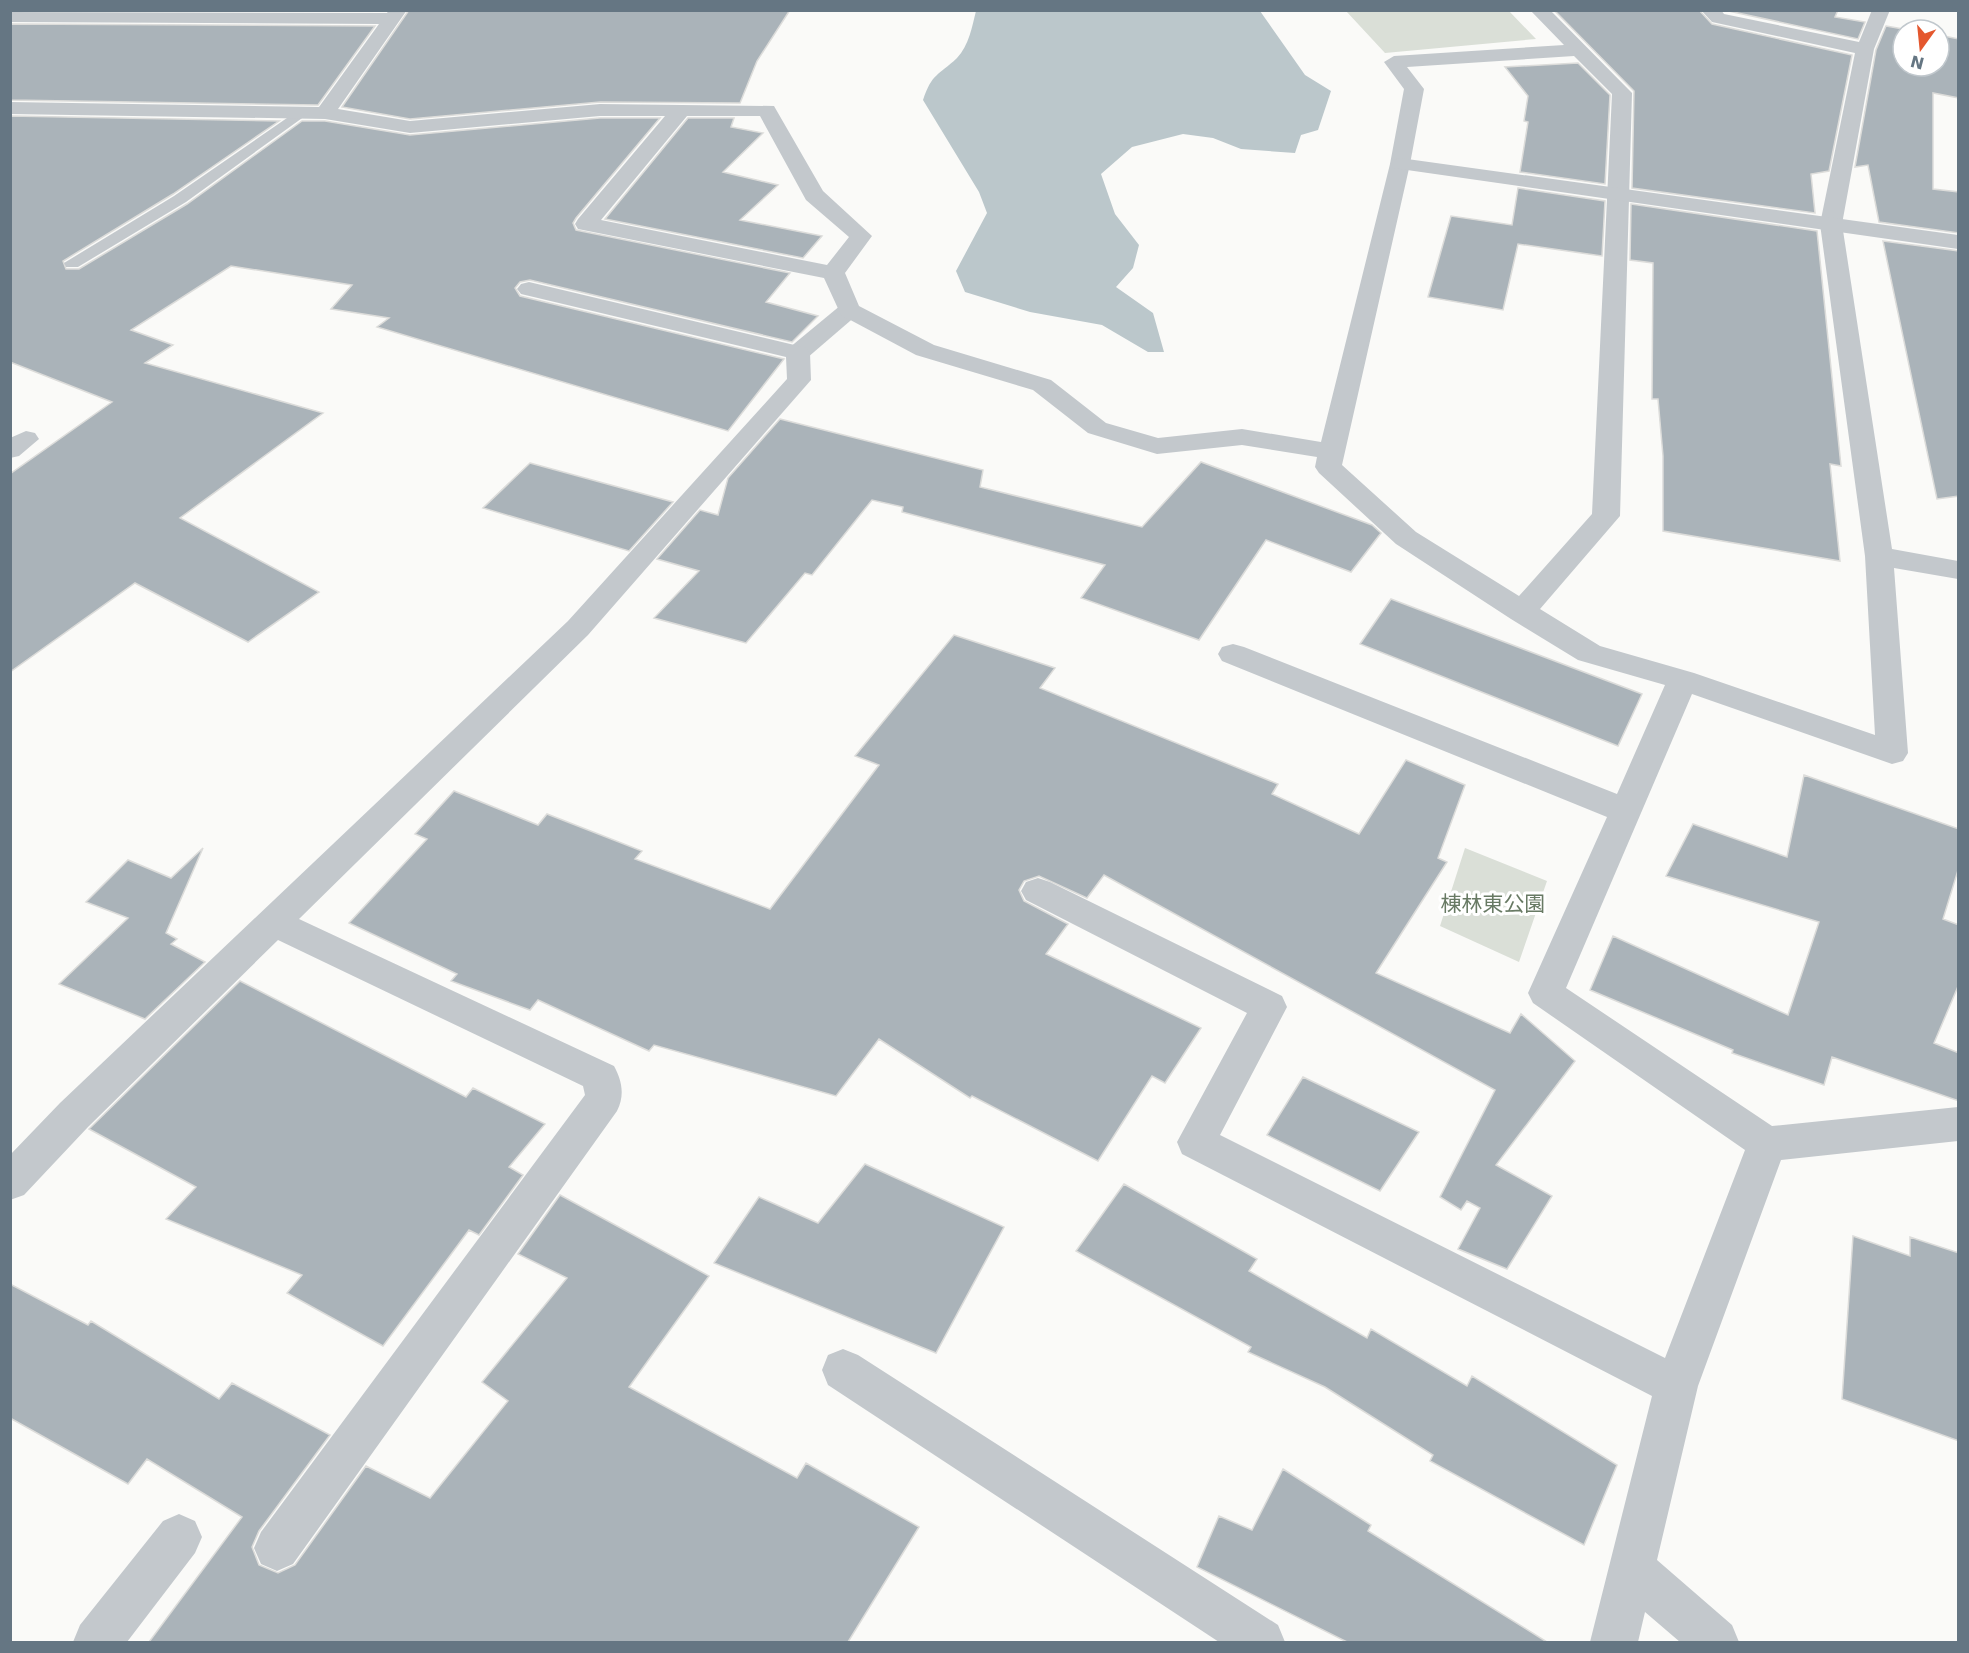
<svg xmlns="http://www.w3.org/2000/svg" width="1969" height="1653" font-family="'DejaVu Sans','Noto Sans JP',sans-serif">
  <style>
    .green { fill: #dadfd7 }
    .water { fill: #bbc7cb }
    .building { fill: #aab3b9; stroke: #dcdcda; stroke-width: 1.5 }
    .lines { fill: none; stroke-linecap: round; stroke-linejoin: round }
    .service { fill: #c3c8cc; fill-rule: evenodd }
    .pedestrian { fill: #c3c8cc; fill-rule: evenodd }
    .minor { fill: #c3c8cc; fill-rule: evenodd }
    .tertiary { fill: #c3c8cc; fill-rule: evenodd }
    .labels { text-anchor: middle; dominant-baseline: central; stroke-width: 6; stroke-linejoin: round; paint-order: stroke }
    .park-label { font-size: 21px; fill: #687a64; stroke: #fff }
  </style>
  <rect width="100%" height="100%" fill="#fafaf8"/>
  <path class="green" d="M 1346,11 L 1509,11 L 1536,39 L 1385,53 Z
    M 1465,848 L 1547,881 L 1519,962 L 1440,926 Z"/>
  <path class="water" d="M 976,11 L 1260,11 L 1305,75 L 1331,91 L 1318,130 L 1301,135 L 1295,153 L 1241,149 L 1213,138 L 1183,134 L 1132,147 L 1101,174 L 1115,214 L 1139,245 L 1133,268 L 1116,287 L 1153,313 L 1164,352 L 1148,352 L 1102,325 L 1030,312 L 965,292 L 956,271 L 987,213 L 979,192 L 923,100 C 932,73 938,76 957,58 C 969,45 972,27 976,11 Z"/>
  <path class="building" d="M 409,10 L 790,10 L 757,61 L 740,103 L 600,102 L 410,119 L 342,107 Z
    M 1554,10 L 1699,10 L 1712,24 L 1852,55 L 1829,171 L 1811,174 L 1815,213 L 1632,188 L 1634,91 Z
    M 1724,10 L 1838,10 L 1835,17 L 1865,22 L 1858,39 Z
    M 10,24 L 375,26 L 318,105 L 10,100 Z
    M 1886,26 L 1909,30 L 1903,30 L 1903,66 L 1939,66 L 1939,35 L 1959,39 L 1959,98 L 1933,93 L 1933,189 L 1959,192 L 1959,233 L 1879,222 L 1868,165 L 1855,167 L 1876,50 Z
    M 1578,63 L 1610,95 L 1605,184 L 1520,172 L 1528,122 L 1524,121 L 1528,96 L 1505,67 Z
    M 10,116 L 279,121 L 173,194 L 63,261 L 66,269 L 79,269 L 187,204 L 302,121 L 325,121 L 410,135 L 600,118 L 660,118 L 576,218 L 573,223 L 576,230 L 790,273 L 766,302 L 818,316 L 792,342 L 530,280 L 520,282 L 515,288 L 520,296 L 784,359 L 728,431 L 377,327 L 389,318 L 331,309 L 352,285 L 231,266 L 131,330 L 173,345 L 145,363 L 323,413 L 180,518 L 319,592 L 248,642 L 135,583 L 10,672 L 10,474 L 112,402 L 10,362 Z
    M 688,118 L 734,118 L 731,127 L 763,133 L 723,172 L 778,185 L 740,220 L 822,236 L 803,258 L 605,219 Z
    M 1518,188 L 1605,201 L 1602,256 L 1518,244 L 1503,310 L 1428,297 L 1451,216 L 1512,225 Z
    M 1631,204 L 1817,231 L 1841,466 L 1830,464 L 1840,561 L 1663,531 L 1663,456 L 1658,399 L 1652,399 L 1653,263 L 1630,260 Z
    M 1883,241 L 1959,251 L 1959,496 L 1937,499 Z
    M 780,419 L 983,470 L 980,487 L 1142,527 L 1201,462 L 1372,525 L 1381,533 L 1351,572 L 1266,540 L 1199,640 L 1081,598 L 1105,565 L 902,512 L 903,507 L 872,500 L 812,575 L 805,573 L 746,643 L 654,618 L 699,571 L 657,559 L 700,510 L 718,515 L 728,478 Z
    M 530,463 L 673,502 L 629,551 L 483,508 Z
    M 1391,599 L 1642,694 L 1618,746 L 1360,644 Z
    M 954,635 L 1055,668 L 1040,688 L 1278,784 L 1272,794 L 1359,834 L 1406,760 L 1465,785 L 1438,858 L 1447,862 L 1376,973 L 1510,1033 L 1521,1014 L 1575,1061 L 1496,1165 L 1552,1196 L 1507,1269 L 1458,1249 L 1480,1208 L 1467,1201 L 1461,1210 L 1440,1197 L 1495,1090 L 1104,875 L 1087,898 L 1039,876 L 1024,881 L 1019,890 L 1024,901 L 1068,924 L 1046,954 L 1201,1028 L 1165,1083 L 1152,1076 L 1098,1161 L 972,1096 L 970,1098 L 879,1039 L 836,1096 L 654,1045 L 649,1051 L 538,1000 L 530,1010 L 451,981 L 457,974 L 349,923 L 427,839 L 415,834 L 454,791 L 538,825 L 547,814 L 642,851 L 635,859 L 770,909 L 879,765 L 855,756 Z
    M 1804,775 L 1959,829 L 1959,867 L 1943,919 L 1959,925 L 1959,984 L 1934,1043 L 1959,1053 L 1959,1101 L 1832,1057 L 1824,1085 L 1732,1053 L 1733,1050 L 1590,990 L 1613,936 L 1788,1015 L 1819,922 L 1666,876 L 1693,824 L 1787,857 Z
    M 203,848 L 166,933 L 177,939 L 171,944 L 205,962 L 145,1019 L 59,984 L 128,918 L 86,902 L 128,860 L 171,878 Z
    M 240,981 L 466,1097 L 473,1088 L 545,1124 L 509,1167 L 523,1175 L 479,1235 L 469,1230 L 383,1346 L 287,1293 L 302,1275 L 166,1219 L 196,1187 L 89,1129 Z
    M 1303,1077 L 1419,1132 L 1380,1191 L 1267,1135 Z
    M 865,1164 L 1004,1227 L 936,1353 L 714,1263 L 759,1197 L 818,1223 Z
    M 1124,1184 L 1257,1259 L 1249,1271 L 1367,1338 L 1371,1329 L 1467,1386 L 1472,1376 L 1617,1465 L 1584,1545 L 1430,1461 L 1433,1455 L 1325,1387 L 1248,1352 L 1251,1347 L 1076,1251 Z
    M 560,1195 L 709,1276 L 629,1387 L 797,1478 L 806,1463 L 919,1527 L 848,1642 L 149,1642 L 242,1517 L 147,1459 L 128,1484 L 10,1418 L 10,1284 L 88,1325 L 91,1321 L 219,1399 L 232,1383 L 330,1435 L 259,1531 L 252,1547 L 259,1565 L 278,1573 L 295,1565 L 366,1466 L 430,1498 L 508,1401 L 482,1382 L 567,1278 L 518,1254 Z
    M 1853,1236 L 1910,1256 L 1910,1237 L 1959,1253 L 1959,1441 L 1842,1399 Z
    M 1283,1469 L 1371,1525 L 1368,1531 L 1547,1642 L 1347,1642 L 1197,1567 L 1219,1516 L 1252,1530 Z"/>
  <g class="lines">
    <path class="service" d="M 300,109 L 307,113 L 305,116 L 186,202 L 78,267 L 66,267 L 64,263 L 174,196 Z"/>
    <path class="pedestrian" d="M 849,303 L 857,305 L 861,310 L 857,315 L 807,358 L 798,360 L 789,358 L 786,353 L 789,348 L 841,305 Z"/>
    <path class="minor" d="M 389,10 L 407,10 L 338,109 L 410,121 L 600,104 L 774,106 L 823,191 L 872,236 L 845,273 L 859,306 L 934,345 L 1051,380 L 1106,423 L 1158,438 L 1242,429 L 1321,442 L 1390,164 L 1404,89 L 1384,62 L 1394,56 L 1564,45 L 1530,10 L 1550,10 L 1632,93 L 1620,516 L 1540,609 L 1600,646 L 1694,673 L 1875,735 L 1865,556 L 1820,224 L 1855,53 L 1712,22 L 1701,10 L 1721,10 L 1724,14 L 1859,42 L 1872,10 L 1890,10 L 1874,49 L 1842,224 L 1892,549 L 1958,561 L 1958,579 L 1894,568 L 1908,753 L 1903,761 L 1892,764 L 1692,694 L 1566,988 L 1772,1126 L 1958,1107 L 1958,1141 L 1781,1160 L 1698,1386 L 1657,1560 L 1732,1625 L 1739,1642 L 1680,1642 L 1645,1612 L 1638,1642 L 1590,1642 L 1652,1396 L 1182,1154 L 1177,1142 L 1247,1013 L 1026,900 L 1021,891 L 1026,882 L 1038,878 L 1050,882 L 1282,996 L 1287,1007 L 1220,1135 L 1665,1358 L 1745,1150 L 1533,1003 L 1528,993 L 1607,817 L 1222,661 L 1218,654 L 1222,647 L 1233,644 L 1244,647 L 1617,794 L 1665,685 L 1578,660 L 1511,619 L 1396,544 L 1319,473 L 1315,467 L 1317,457 L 1242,445 L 1157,454 L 1088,433 L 1033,390 L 916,355 L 841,315 L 824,278 L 578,229 L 575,224 L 578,219 L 665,116 L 600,116 L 410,133 L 325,119 L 10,114 L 10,102 L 319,107 L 379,24 L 10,22 L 10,12 L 387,13 ZM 1574,56 L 1612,94 L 1592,514 L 1519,596 L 1416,532 L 1342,465 L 1410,164 L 1424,89 L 1407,67 ZM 687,116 L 760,116 L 806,200 L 849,237 L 827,265 L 601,220 Z
      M 529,282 L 807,348 L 810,353 L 811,380 L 588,635 L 299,919 L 614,1066 C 622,1081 625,1095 617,1111 L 293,1564 L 277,1571 L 261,1564 L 254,1548 L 261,1532 L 585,1095 L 583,1086 L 278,940 L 88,1127 L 24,1195 L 10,1200 L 10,1155 L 60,1103 L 568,621 L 787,379 L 786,357 L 521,294 L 517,289 L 521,284 Z
      M 26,431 L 35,433 L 39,439 L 19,456 L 10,458 L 10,438 Z
      M 843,1349 L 858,1355 L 1278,1625 L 1285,1642 L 1219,1642 L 828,1385 L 822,1370 L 828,1355 Z
      M 179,1514 L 195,1521 L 202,1537 L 195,1553 L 127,1642 L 73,1642 L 80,1625 L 163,1521 Z"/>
    <path class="tertiary" d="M 1400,158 L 1958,235 L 1958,249 L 1393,168 L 1390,164 L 1393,160 Z"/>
  </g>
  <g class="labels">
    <g class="park-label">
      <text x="1493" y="904">棟林東公園</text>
    </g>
  </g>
  <rect width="1969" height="1653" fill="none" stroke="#657683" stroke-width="24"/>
  <g transform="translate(1921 48) rotate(195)"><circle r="28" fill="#ffffff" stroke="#c1c8cd" stroke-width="1.5"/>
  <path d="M0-4.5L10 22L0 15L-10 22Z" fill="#e4572e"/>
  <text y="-9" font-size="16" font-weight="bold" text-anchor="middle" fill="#657683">N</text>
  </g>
</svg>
